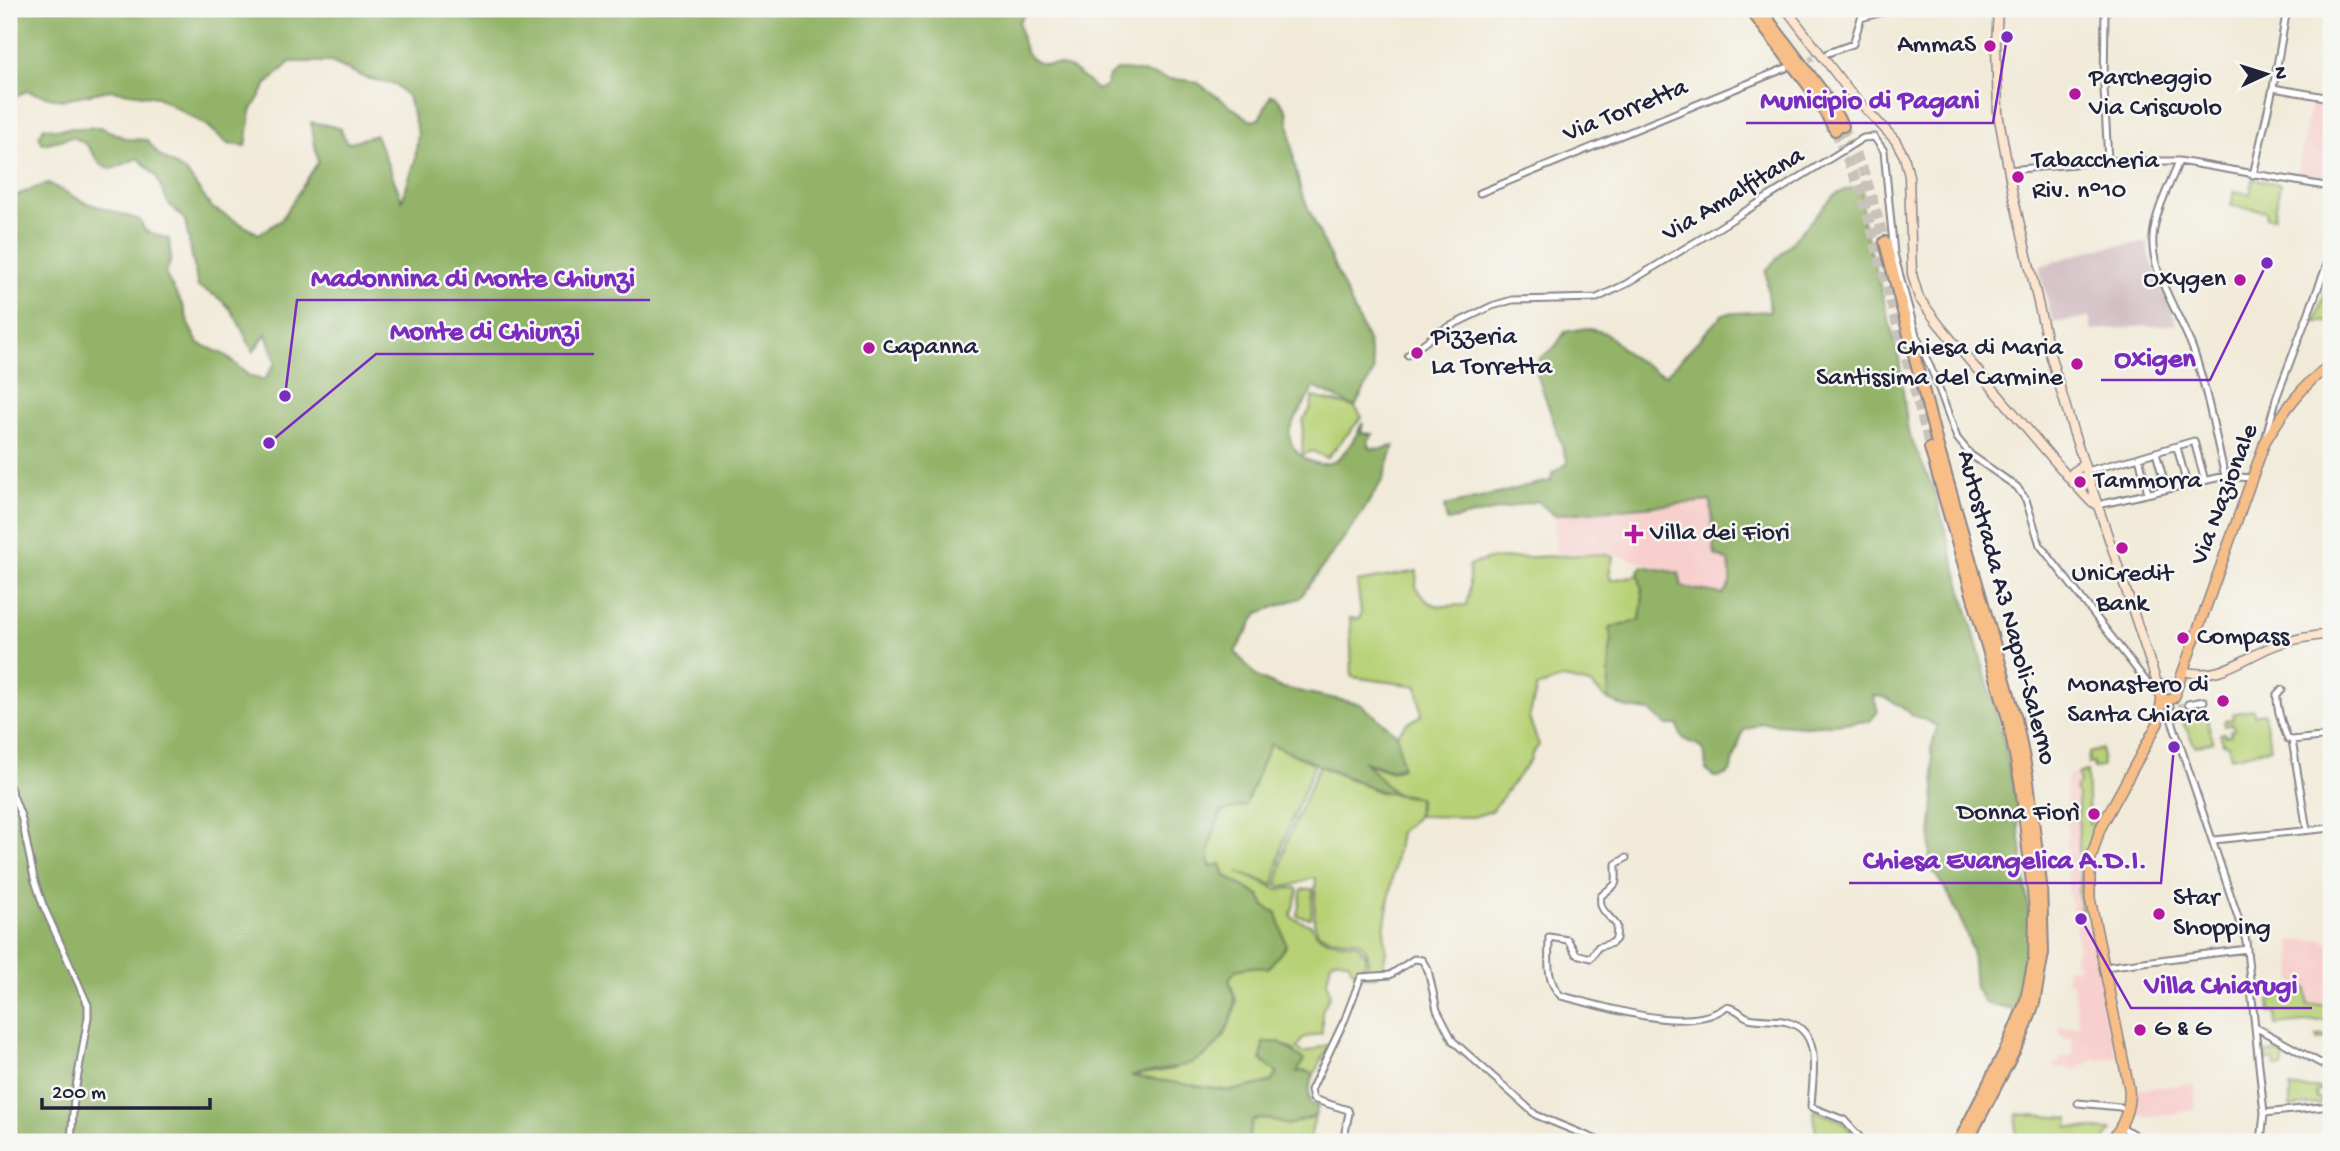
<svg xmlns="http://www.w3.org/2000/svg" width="2340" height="1151" font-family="'Gochi Hand',sans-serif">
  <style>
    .built { fill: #f7d0cd }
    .industrial { fill: #d2bec3 }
    .green { fill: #b8d176; stroke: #6d7a58; stroke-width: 2 }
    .forest { fill: #92b367; stroke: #5a6a51; stroke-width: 2 }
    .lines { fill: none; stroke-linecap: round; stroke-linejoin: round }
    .street-tunnel { stroke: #c8c2b9; stroke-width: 5; stroke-dasharray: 5 2.5; stroke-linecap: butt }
    .highway-tunnel { stroke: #c8c2b9; stroke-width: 10; stroke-dasharray: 10 5; stroke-linecap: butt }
    .street-casing { stroke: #8a868a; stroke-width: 9 }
    .secondary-casing { stroke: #8a868a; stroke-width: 11 }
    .primary-casing { stroke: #8a868a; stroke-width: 12 }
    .highway-casing { stroke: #8a868a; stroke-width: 14 }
    .street { stroke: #fff; stroke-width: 5 }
    .secondary { stroke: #fce5cf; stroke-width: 8 }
    .primary { stroke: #f7be87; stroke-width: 9 }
    .highway { stroke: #f7be87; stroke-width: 10 }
    .poi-dot { fill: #b5179e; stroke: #f6f6f2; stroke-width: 2.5 }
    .labels { text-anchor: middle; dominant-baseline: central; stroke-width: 5; stroke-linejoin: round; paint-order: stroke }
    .poi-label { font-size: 26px; fill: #22223b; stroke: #f6f6f2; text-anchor: start }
    .street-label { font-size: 26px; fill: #22223b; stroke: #f6f6f2 }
    .leader { fill: none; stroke: #7b2cbf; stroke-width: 2.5 }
    .callout-dot { fill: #7b2cbf; stroke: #f6f6f2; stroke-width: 2.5 }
    .callout-label { font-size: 28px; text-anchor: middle; font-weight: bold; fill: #7b2cbf; stroke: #f6f6f2; stroke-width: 5; stroke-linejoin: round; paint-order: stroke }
  </style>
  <rect width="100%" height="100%" fill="#f6f6f2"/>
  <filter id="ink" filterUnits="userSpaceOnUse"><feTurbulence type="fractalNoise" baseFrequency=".0143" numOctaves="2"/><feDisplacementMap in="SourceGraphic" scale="14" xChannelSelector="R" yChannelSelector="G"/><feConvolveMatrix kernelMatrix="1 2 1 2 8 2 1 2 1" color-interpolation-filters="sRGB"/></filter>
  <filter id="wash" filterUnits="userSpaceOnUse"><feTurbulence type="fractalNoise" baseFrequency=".00686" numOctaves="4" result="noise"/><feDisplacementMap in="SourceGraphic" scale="28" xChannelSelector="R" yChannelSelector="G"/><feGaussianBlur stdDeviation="1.57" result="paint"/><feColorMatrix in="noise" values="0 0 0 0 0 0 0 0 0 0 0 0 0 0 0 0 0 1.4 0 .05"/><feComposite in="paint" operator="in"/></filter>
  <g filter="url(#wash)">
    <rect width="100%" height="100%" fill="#f1ead8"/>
    <path class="built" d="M 2311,100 L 2331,104 L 2331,180 L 2297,174 Z
      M 1711,500 L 1715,555 L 1729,561 L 1731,582 L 1729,589 L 1722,594 L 1681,587 L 1679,573 L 1608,553 L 1556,553 L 1554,515 Z
      M 2074,773 L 2080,779 L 2075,792 L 2078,794 L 2080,909 L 2085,910 L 2117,1057 L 2090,1060 L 2090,1064 L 2080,1065 L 2080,1069 L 2067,1070 L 2066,1068 L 2055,1069 L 2055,1063 L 2060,1063 L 2060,1057 L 2073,1056 L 2072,1038 L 2064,1038 L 2060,1034 L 2059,1027 L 2079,1026 L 2072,982 L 2067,982 L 2066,969 L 2079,968 L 2074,959 L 2075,953 L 2079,947 L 2068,887 L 2066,780 L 2068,775 Z
      M 2325,939 L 2326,943 L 2331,943 L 2331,1004 L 2308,1006 L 2307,986 L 2293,986 L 2291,941 Z
      M 2194,1084 L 2196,1109 L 2172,1114 L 2134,1117 L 2135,1089 Z"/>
    <path class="industrial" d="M 2148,242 L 2148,252 L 2177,324 L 2092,330 L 2089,317 L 2053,323 L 2040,272 L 2041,266 L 2093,249 Z"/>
    <path class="green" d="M 2253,179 L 2280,184 L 2274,218 L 2266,217 L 2266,211 L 2231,206 L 2234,191 L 2250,194 Z
      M 2331,274 L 2331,322 L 2315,322 Z
      M 1313,397 L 1355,407 L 1362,417 L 1327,458 L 1312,451 L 1302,455 L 1303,420 L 1310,410 Z
      M 1603,554 L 1613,557 L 1609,574 L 1611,580 L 1639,575 L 1643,595 L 1640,620 L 1609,628 L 1612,640 L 1608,700 L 1590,684 L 1564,678 L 1537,687 L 1529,718 L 1539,745 L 1532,754 L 1531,759 L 1492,811 L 1473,817 L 1419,816 L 1419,797 L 1394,793 L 1366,764 L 1392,772 L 1402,768 L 1397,734 L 1406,724 L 1422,715 L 1417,686 L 1352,677 L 1350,618 L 1359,619 L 1361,613 L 1357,582 L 1417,571 L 1416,587 C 1429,611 1443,606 1466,605 L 1469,593 L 1469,565 L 1490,559 Z
      M 2253,709 L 2254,715 L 2264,713 L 2271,748 L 2231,757 L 2228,745 L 2223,743 L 2220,734 L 2224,733 L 2225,736 L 2231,735 L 2230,731 L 2234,730 L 2232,724 L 2225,726 L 2224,721 L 2233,719 L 2232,714 Z
      M 2205,710 L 2213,742 L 2195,746 L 2183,723 L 2187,722 L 2185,718 L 2191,716 L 2191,714 Z
      M 1270,743 L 1315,764 L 1283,842 L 1274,885 L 1238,872 L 1277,889 L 1296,888 L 1298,891 L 1291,914 L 1292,918 L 1311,925 C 1320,945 1337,940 1357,944 L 1366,955 L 1366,960 L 1359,976 L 1354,972 L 1348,962 L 1337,959 L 1331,962 L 1327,981 L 1330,995 L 1322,1011 L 1322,1033 L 1303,1038 L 1297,1048 L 1304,1053 L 1326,1045 L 1329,1046 L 1314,1074 L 1305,1071 L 1296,1073 L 1295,1051 L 1280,1042 L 1263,1043 L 1277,1073 L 1271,1082 L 1230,1091 L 1128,1076 L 1175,1069 L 1224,1037 L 1237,1003 L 1229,979 L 1236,970 L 1249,967 L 1268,968 L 1286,946 L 1276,913 L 1265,907 L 1260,896 L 1210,867 C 1206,846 1214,831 1222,811 L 1245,806 Z
      M 2102,749 L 2103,766 L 2094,769 L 2093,763 L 2088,764 L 2089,753 Z
      M 1319,766 L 1379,792 L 1418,798 L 1417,817 L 1400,832 L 1384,929 L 1386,952 L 1382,970 L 1376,976 L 1363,976 C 1371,961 1371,952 1358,941 L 1329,938 L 1318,933 L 1314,923 L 1316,878 C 1301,880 1291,890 1277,885 L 1286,843 Z
      M 2087,771 L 2089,824 L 2097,823 L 2085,858 L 2082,911 L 2080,909 L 2078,890 L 2080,887 L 2078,795 L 2075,789 L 2080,781 L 2078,774 Z
      M 1302,889 L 1313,889 L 1311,918 L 1297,916 Z
      M 2307,988 L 2308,1005 L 2331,1004 L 2331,1039 L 2318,1040 L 2317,1036 L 2329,1035 L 2326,1020 L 2276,1025 L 2275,1013 L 2270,1013 L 2269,1000 L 2274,999 L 2273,989 Z
      M 2285,1052 L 2282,1067 L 2275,1067 L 2274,1061 L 2267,1061 L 2266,1053 Z
      M 2290,1088 L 2320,1088 L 2321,1091 L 2316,1092 L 2317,1099 L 2321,1099 L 2321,1104 L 2290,1107 Z
      M 1814,1110 L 1843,1122 L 1861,1142 L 1833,1142 L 1816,1139 Z
      M 2017,1114 L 2069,1118 L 2068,1127 L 2112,1130 L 2103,1142 L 2015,1142 Z
      M 1315,1116 L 1309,1142 L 1247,1142 L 1253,1120 L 1265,1118 L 1287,1125 Z"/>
    <path class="forest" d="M 16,9 L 1029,9 L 1019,21 C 1022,40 1022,61 1045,64 C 1053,65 1060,63 1067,67 C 1080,72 1087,83 1098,90 L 1106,85 L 1109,76 L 1116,70 C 1135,69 1151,75 1169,79 C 1179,80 1188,79 1198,83 L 1250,120 L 1259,119 L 1271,95 L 1277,97 L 1287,110 L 1294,162 L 1301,192 L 1368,341 L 1374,371 L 1355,407 L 1314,387 C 1310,395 1292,423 1290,429 C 1285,451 1316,472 1334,461 C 1348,452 1356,436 1363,422 L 1361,433 L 1373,434 L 1368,440 L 1370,448 L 1381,449 L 1394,446 L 1383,479 L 1360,516 L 1300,598 L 1258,613 L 1235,652 L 1257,677 L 1279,687 L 1360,704 L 1397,734 L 1402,766 L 1392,770 L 1364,762 L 1394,793 L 1380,791 L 1270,744 L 1245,806 L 1222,812 C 1214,831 1206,846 1210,867 L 1221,864 L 1225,876 L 1260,896 L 1265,907 L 1277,913 L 1286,946 L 1268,968 L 1249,967 L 1236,970 L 1229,979 C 1236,1001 1237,1005 1228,1026 C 1210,1070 1170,1067 1131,1076 L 1230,1091 L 1271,1082 L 1277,1073 L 1261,1060 L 1263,1043 L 1280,1042 L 1304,1060 L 1297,1072 L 1305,1071 L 1314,1074 L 1309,1090 L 1310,1103 L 1318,1106 L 1315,1116 L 1287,1125 L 1265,1118 L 1253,1120 L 1247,1142 L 9,1142 L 9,794 L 15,794 L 9,769 L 9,198 L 48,183 L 84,202 L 140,220 L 145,231 L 169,239 L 171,260 L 165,274 L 184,308 L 189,326 L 198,343 L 225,355 L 249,376 L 264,380 L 276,362 L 266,334 L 253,352 C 236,319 235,302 198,287 L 185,220 L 168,203 L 156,176 L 138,158 L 112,169 L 101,165 L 87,145 L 73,137 L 43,144 L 39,137 L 44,127 L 54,129 L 100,127 L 127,139 L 147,140 L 159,155 L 187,173 L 211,207 L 259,234 L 281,220 L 318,162 L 311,122 L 340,128 L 347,143 L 376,135 L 402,200 L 415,161 L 418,133 L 408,97 L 396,85 L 366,78 L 331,62 L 290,62 L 267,84 L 251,111 L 246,146 L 228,144 L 208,126 L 157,97 L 110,90 L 61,100 L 26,91 L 9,101 L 9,18 Z
      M 1850,188 L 1863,191 L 1862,218 L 1899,358 L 1908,432 L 1935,493 L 2005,746 L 2015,798 L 2030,920 L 2028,967 L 2017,1011 L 1985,1003 L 1975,988 L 1972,951 L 1964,927 L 1949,895 L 1929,865 L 1935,787 L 1931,750 L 1937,727 C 1928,719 1920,720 1911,714 C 1897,705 1890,696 1873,696 L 1878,711 L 1870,721 L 1806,726 L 1761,723 L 1743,731 L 1730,772 L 1723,776 L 1714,777 L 1706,770 C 1706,728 1683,756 1678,725 L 1667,725 L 1650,711 L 1627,708 L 1608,700 L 1610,649 L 1612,642 L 1609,628 L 1640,620 L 1643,595 L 1638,571 L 1643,566 L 1679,573 L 1682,587 L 1722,594 C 1734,585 1730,575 1729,561 L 1715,555 L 1711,501 L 1554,515 L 1537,501 L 1447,521 L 1444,507 C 1455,502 1464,502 1475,499 C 1501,494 1525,485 1551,481 L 1552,473 L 1568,463 L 1537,374 L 1539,359 L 1555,347 L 1565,332 L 1587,328 L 1606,333 L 1629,355 L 1657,372 L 1666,375 L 1723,314 L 1770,311 L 1766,271 L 1834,195 Z"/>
  </g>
  <g filter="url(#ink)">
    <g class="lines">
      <path class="street-tunnel" d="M 1802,62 L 1822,55
        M 2178,706 L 2188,704"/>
      <path class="highway-tunnel" d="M 1843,126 L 1865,174 L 1885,242
        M 1835,130 L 1862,195 L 1930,448"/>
      <defs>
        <path id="street" d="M 2105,9 L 2104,89 L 2108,161
          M 1828,53 L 1853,44 L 1861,18 L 1894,9
          M 2273,88 L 2331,98
          M 2179,161 C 2170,185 2155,211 2153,237 C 2150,274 2182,317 2194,352 C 2208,392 2215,435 2225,476
          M 2008,170 L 2108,161 L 2179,161 L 2331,187
          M 2253,175 L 2273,88 L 2287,9
          M 1480,193 L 1786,68
          M 1408,355 L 1440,331 L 1492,306 L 1512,300 L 1597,298 L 1626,284 L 1715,230 L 1863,138 L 1874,137 L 1884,151 L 1894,254 L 1916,335 L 1935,378 L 1957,438 L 1971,455 L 2017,487 L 2026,500 L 2040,545 L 2149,685 L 2158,683
          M 2266,436 L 2277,396 L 2331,254
          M 2177,447 L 2187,485
          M 2156,453 L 2166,488
          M 2086,471 L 2136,458
          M 2148,493 L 2139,457 L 2194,441 L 2205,481
          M 2098,505 L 2225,476 L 2252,478
          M 2282,690 L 2277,694 C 2276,709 2282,725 2288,739 L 2292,740
          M 2188,704 L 2204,701
          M 2170,706 L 2171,718 L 2246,941 L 2264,1113 L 2261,1142
          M 9,785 L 21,816 L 34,878 L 43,905 L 88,1005 L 88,1017 L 74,1098 L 71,1142
          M 2307,830 L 2292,740 L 2331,736
          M 2214,840 L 2331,828
          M 1626,858 L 1616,864 C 1616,890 1619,880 1601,896 C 1598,911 1610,915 1617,926 L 1616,939 L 1612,943 L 1598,947 L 1591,958 L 1576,954 L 1568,940 L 1549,937 C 1549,959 1545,980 1561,996 C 1605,1006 1687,1036 1726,1007 C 1741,1009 1739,1015 1749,1018 C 1762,1021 1775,1019 1787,1022 C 1824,1031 1812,1078 1811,1107 L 1844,1120 L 1864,1142
          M 2104,967 L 2247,949
          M 2255,1027 L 2331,1069
          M 2078,1103 L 2120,1107 L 2127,1110
          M 2264,1113 L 2331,1106
          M 2122,1127 L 2146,1142
          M 1343,1142 L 1349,1113 L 1348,1110 L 1313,1099 L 1311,1090 L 1345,1019 L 1361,977 L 1390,975 L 1414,959 L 1422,960 L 1428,970 L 1437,1010 L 1453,1041 L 1536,1115 L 1602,1142"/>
        <path id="secondary" d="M 1786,9 L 1849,91 L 1895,140 L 1904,156 L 1909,176 L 1912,274 L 1919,298 L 1940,326 L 2074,484
          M 1998,9 L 1996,44 L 1998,113 L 2013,195 L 2050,354 L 2074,434 L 2160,692
          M 2073,472 L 2079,468 L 2083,462
          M2074.5 482a5.5 5.5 0 1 1 11 0a5.5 5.5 0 1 1-11 0Z
          M 2078,488 L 2090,501 L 2098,505
          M 2183,671 C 2218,681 2240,660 2271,647 C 2290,639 2311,636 2331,634"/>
        <path id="primary" d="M2160 692a8 8 0 1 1 16 0a8 8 0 1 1-16 0Z
          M 2176,691 L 2265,442 C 2283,412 2302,385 2331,364
          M 2110,1142 C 2123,1126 2131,1109 2129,1088 L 2090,898 L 2090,862 L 2100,829 L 2158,723 L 2162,697"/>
        <path id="highway" d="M 1750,9 L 1815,94 L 1835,130
          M 1760,9 L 1821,90 L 1843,126
          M 1885,242 L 1938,447 L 2016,719 L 2027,774 L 2041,884 L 2043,953 L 2034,1003 L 2023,1034 L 1967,1142
          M 1930,448 L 2008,719 L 2021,786 L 2035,910 L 2034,960 L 2025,1004 L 2007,1047 L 1959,1142"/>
      </defs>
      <use href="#street" class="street-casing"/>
      <use href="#secondary" class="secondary-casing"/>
      <use href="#primary" class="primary-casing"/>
      <use href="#highway" class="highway-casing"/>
      <use href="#street" class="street"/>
      <use href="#secondary" class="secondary"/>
      <use href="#primary" class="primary"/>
      <use href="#highway" class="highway"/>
    </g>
  </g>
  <g class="poi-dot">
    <circle cx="1990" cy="46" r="7"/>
    <circle cx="2075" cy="94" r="7"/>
    <circle cx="2018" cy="177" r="7"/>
    <circle cx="2240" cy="280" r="7"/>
    <circle cx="869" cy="348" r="7"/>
    <circle cx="1417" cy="353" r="7"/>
    <circle cx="2077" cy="364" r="7"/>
    <circle cx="2080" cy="482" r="7"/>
    <path d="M1630.5 523.5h7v7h7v7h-7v7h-7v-7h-7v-7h7z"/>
    <circle cx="2122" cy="548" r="7"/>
    <circle cx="2183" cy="638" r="7"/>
    <circle cx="2223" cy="701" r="7"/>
    <circle cx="2094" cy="814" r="7"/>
    <circle cx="2159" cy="914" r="7"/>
    <circle cx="2140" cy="1030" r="7"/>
  </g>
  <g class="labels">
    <g class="poi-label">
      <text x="1976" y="46" text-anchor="end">AmmaS</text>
      <text x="2089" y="79">Parcheggio<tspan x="2089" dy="30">Via Criscuolo</tspan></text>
      <text x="2032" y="162">Tabaccheria<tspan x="2032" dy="30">Riv. n°10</tspan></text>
      <text x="2226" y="280" text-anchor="end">Oxygen</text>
      <text x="1431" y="338">Pizzeria<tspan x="1431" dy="30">La Torretta</tspan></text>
      <text x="883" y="348">Capanna</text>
      <text x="2063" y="349" text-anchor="end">Chiesa di Maria<tspan x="2063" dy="30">Santissima del Carmine</tspan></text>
      <text x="2094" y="482">Tammorra</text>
      <text x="1650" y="534">Villa dei Fiori</text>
      <text x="2122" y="575" text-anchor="middle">UniCredit<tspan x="2122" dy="30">Bank</tspan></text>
      <text x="2197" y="638">Compass</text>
      <text x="2209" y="686" text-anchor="end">Monastero di<tspan x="2209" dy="30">Santa Chiara</tspan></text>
      <text x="2080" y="814" text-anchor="end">Donna Fiorì</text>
      <text x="2173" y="899">Star<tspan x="2173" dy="30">Shopping</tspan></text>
      <text x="2154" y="1030">G &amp; G</text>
    </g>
    <g class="street-label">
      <text transform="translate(1626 112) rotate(-22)">Via Torretta</text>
      <text transform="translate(1734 196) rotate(-31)">Via Amalfitana</text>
      <text transform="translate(2226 495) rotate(-69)">Via Nazionale</text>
      <text transform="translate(2005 608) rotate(75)">Autostrada A3 Napoli-Salerno</text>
    </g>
  </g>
  <path class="leader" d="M2007 37L1993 123H1746M285 396L297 300H650M269 443L376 354H594M2267 263L2210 380H2101M2174 747L2161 883H1849M2081 919L2131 1008H2312"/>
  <g class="callout-dot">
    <circle cx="2007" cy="37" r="7"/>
    <circle cx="285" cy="396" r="7"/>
    <circle cx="269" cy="443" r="7"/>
    <circle cx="2267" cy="263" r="7"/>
    <circle cx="2174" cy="747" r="7"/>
    <circle cx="2081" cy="919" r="7"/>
  </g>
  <g class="callout-label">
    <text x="1870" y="108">Municipio di Pagani</text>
    <text x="473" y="286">Madonnina di Monte Chiunzi</text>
    <text x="485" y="339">Monte di Chiunzi</text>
    <text x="2155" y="366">Oxigen</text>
    <text x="2005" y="868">Chiesa Evangelica A.D.I.</text>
    <text x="2221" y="993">Villa Chiarugi</text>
  </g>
  <rect width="2340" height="1151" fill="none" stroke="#f6f6f2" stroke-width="35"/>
  <g transform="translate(2266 74) rotate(86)" stroke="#f6f6f2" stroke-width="5" paint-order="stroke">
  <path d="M0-5L12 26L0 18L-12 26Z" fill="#22223b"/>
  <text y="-10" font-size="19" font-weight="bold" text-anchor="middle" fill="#22223b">N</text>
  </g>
  <path d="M42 1098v10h168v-10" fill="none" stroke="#22223b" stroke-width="3.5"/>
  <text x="52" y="1098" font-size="21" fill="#22223b" stroke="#f6f6f2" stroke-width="5" paint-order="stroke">200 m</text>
</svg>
